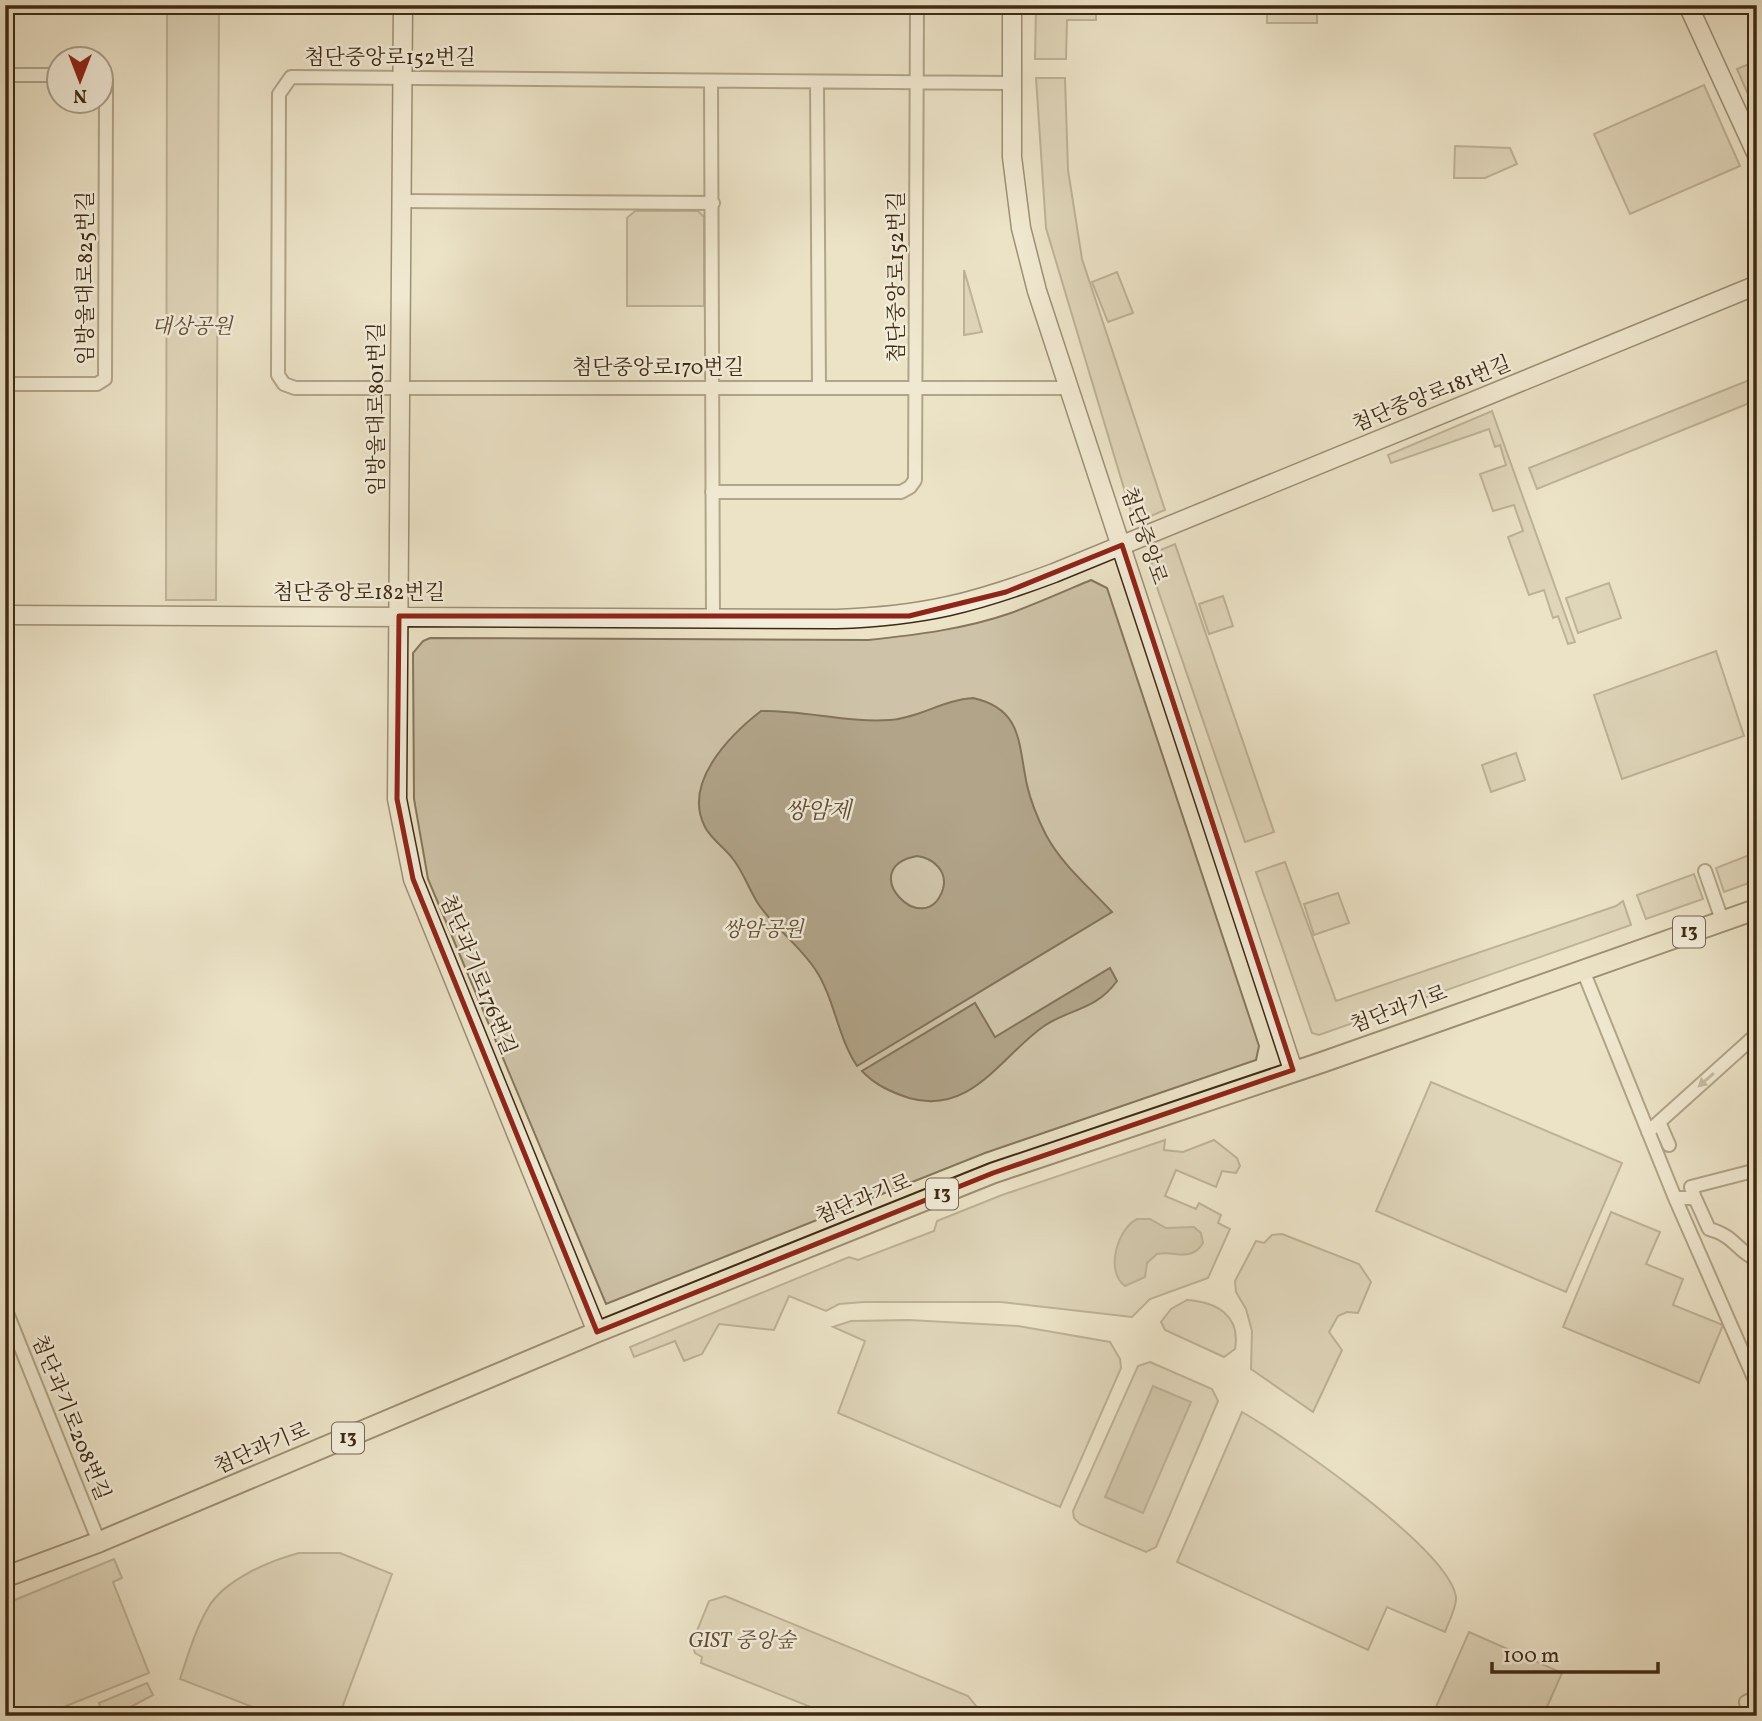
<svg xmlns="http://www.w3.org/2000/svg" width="1762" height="1721" font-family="Vollkorn,'Noto Serif KR',serif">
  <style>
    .green { fill: #cec3a8; stroke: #86765d; stroke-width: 2 }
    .water { fill: #b1a489; stroke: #837359; stroke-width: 2; fill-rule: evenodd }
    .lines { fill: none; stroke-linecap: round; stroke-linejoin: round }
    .street-casing { stroke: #6a583f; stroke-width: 16 }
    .secondary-casing { stroke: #3e2912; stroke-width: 21 }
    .primary-casing { stroke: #3e2912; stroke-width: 23 }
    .street { stroke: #f3eddb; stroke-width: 12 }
    .secondary { stroke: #f3eddb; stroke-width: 18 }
    .primary { stroke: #ece3c7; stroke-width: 19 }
    .oneway { fill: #988b76 }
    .marked { fill: none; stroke: #8f2418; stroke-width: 5; stroke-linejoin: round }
    .labels { text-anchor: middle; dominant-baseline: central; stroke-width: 5; stroke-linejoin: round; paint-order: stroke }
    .shield { fill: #f3eddb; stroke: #74644e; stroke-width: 2 }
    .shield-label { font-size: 19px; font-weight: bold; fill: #3e2912 }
    .street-label { font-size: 21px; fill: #3e2912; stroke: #f3eddb }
    .park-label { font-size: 21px; font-style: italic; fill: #625038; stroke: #f3eddb }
    .water-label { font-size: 23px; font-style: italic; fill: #604e36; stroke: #f3eddb }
  </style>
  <rect width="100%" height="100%" fill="#ece3c7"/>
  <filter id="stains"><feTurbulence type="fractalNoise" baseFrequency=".00286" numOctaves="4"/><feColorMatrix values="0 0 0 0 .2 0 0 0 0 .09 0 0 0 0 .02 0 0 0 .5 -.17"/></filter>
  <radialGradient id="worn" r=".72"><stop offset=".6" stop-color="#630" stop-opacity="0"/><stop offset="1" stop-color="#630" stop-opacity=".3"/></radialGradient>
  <path class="green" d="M 167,5 L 219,5 L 216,600 L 166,600 Z
    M 1036,5 L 1096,5 L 1096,20 L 1067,20 L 1066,59 L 1035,59 Z
    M 1267,5 L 1317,5 L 1317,23 L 1267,23 Z
    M 1756,61 L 1757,63 L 1757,115 L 1737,69 Z
    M 1036,78 L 1065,78 L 1068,170 L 1082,259 L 1165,510 L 1146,518 L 1131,512 L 1046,228 Z
    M 1704,85 L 1740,166 L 1630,214 L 1594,134 Z
    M 1455,146 L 1510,148 L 1517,164 L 1485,178 L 1454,178 Z
    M 635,211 L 698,211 L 704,217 L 704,306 L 627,306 L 627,218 Z
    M 964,270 L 982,332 L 964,335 Z
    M 1117,272 L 1133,313 L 1108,322 L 1092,282 Z
    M 1757,377 L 1757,400 L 1537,489 L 1529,468 Z
    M 1492,411 L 1575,642 L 1568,644 L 1558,616 L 1553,618 L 1544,590 L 1529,595 L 1508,537 L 1523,531 L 1514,505 L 1493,511 L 1480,474 L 1506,465 L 1500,445 L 1495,447 L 1489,429 L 1391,463 L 1388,455 Z
    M 1175,544 L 1274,832 L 1245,842 L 1150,567 L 1158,551 Z
    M 1091,580 L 1107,588 L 1259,1046 L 1256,1060 L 985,1153 L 606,1304 L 428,879 L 414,799 L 413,653 L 423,641 L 430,638 L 868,640 C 916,635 965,629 1011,613 C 1038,603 1065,591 1091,580 Z
    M 1609,583 L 1621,618 L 1578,633 L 1566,598 Z
    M 1223,596 L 1233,626 L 1209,634 L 1199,604 Z
    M 1716,651 L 1744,736 L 1622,779 L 1594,695 Z
    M 1516,753 L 1525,780 L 1491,792 L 1482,765 Z
    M 1757,852 L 1757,880 L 1724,892 L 1716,868 Z
    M 1285,862 L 1336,1001 L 1616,906 L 1623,901 L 1631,925 L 1319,1035 L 1312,1033 L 1256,872 Z
    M 1694,874 L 1703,899 L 1646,919 L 1637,895 Z
    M 1338,893 L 1349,923 L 1314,935 L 1304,904 Z
    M 1431,1082 L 1622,1163 L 1566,1292 L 1376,1211 Z
    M 1165,1140 L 1164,1150 L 1183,1152 L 1214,1140 L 1237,1158 L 1240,1166 L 1236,1173 L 1222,1171 L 1216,1187 L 1176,1170 L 1165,1196 L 1196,1209 L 1199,1203 L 1221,1215 L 1218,1223 L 1230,1229 L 1208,1278 L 1150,1299 L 1132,1317 L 1001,1302 L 864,1302 L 839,1304 L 826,1311 L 789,1296 L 774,1330 L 719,1324 L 702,1354 L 684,1361 L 675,1341 L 634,1357 L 630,1347 L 849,1257 L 858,1260 L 934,1231 L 937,1221 L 1002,1195 Z
    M 1611,1212 L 1660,1232 L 1646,1264 L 1683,1279 L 1673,1305 L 1723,1325 L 1699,1383 L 1563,1327 Z
    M 1282,1234 L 1359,1264 L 1371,1282 L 1358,1313 L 1347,1312 L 1338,1316 L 1329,1332 L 1342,1350 L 1313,1412 L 1251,1369 L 1252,1331 L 1246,1309 L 1236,1292 L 1235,1281 L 1256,1241 L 1264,1243 L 1272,1235 Z
    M 1187,1300 C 1216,1302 1241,1315 1235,1349 L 1224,1357 L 1165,1330 L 1161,1322 L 1171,1309 Z
    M 909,1320 L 1018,1326 L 1110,1342 L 1120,1359 L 1121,1368 L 1060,1507 L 838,1413 L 865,1341 L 833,1327 L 851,1321 Z
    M 1150,1362 L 1212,1389 L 1218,1401 L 1156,1547 L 1146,1552 L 1080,1524 L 1074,1518 L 1073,1511 L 1138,1366 Z
    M 1242,1412 C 1286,1437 1449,1549 1456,1597 C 1457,1607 1448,1623 1445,1632 L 1387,1607 L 1368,1650 L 1177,1562 Z
    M 299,1553 L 340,1553 L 392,1574 L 339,1716 L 276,1716 L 180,1679 C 188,1655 195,1630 208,1608 C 224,1580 269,1561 299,1553 Z
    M 114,1559 L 122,1578 L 113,1582 L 149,1673 L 41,1716 L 13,1716 L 11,1712 L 5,1714 L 5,1604 Z
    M 725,1596 L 968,1696 L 976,1706 L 972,1716 L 833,1716 L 701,1663 L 702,1657 L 695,1653 L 692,1643 L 709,1601 Z
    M 1469,1632 L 1562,1673 L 1543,1716 L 1432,1716 Z
    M 147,1683 L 153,1695 L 114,1716 L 104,1716 L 99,1703 Z"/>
  <path class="water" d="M 973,698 C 1023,709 1018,744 1027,785 C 1031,803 1038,819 1046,835 C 1063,866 1089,887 1112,912 L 857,1066 C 837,1036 835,999 815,969 C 799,945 775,928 759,905 C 749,890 744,873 733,859 C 725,848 711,839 705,827 C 682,783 730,735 761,711 C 804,710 847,723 890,720 C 919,718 943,700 973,698 ZM 917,856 C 933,858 948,871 943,889 C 925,943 853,868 917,856 Z
    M 1110,968 L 1117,981 C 1095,1011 1071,1008 1044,1026 C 1001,1056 971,1116 909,1098 C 891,1092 875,1085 862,1071 L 975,1003 L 995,1037 Z
    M 1137,1219 L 1150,1219 L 1166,1228 L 1194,1227 L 1201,1233 L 1203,1243 C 1191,1263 1175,1250 1157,1254 L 1147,1263 L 1145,1277 L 1125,1286 C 1105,1272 1117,1229 1137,1219 Z
    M 1153,1386 L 1191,1402 L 1143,1513 L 1105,1497 Z"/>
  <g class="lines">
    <defs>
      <path id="street" d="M 5,75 L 60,75
        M 711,81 L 713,619
        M 817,82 L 819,387
        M 1011,83 L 291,77 L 279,94 L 278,375 L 284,384 L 295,388 L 1067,388
        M 401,201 L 713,203
        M 5,384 L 97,384 L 105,379 L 106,97 L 106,82 L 102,77
        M 712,492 L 901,492 L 910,487 L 915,480 L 917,5
        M 1705,871 L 1722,920
        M 1582,968 L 1675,1198 L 1757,1385
        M 1659,1122 L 1669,1145
        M 1648,1132 L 1757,1034
        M 1675,1198 L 1695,1198 L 1709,1229 C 1735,1236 1736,1250 1757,1260
        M 1695,1198 L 1691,1187 L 1757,1170
        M 5,1308 L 99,1542
        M 1749,1716 L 1746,1702 L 1757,1697"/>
      <path id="secondary" d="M 403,5 L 397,799 L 413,879 L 597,1332
        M 1012,5 L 1012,157 L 1021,228 L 1037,291 L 1293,1070
        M 1688,5 L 1757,155
        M 5,615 L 837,619 C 924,616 974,603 1054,573 L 1757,285"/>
      <path id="primary" d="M 5,1577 L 99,1542 L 597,1332 L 993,1173 L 1323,1062 L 1757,909"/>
    </defs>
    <use href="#street" class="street-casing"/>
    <use href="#secondary" class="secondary-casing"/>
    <use href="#primary" class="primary-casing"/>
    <use href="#street" class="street"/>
    <use href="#secondary" class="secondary"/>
    <use href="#primary" class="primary"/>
  </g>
  <defs><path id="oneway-solid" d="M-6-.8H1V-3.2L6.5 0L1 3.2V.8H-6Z" transform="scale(1.75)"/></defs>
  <use class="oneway" href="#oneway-solid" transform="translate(1706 1080) rotate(139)"/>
  <path d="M0 0H1762V1721H0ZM 1122,545 L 1293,1070 L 993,1173 L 597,1332 L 413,879 L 397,799 L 399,616 L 909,616 L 1006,592 Z" fill="#ece3c7" fill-opacity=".55" fill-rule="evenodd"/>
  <path class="marked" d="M 1122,545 L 1293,1070 L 993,1173 L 597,1332 L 413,879 L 397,799 L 399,616 L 909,616 L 1006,592 Z"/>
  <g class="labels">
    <g class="shield">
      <rect x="1673" y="916.5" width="32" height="31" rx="5"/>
      <rect x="926" y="1178.5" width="32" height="31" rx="5"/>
      <rect x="332" y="1422.5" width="32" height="31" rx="5"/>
    </g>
    <g class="shield-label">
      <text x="1689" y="932">13</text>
      <text x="942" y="1194">13</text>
      <text x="348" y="1438">13</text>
    </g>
    <g class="street-label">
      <text x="390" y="58">첨단중앙로152번길</text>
      <text transform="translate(897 277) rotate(-90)">첨단중앙로152번길</text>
      <text transform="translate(86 278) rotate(-90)">임방울대로825번길</text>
      <text x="658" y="368">첨단중앙로170번길</text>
      <text transform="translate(1432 395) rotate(-22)">첨단중앙로181번길</text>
      <text transform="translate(377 409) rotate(-90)">임방울대로801번길</text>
      <text transform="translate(1143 536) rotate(71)">첨단중앙로</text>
      <text x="359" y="593">첨단중앙로182번길</text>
      <text transform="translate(477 975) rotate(68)">첨단과기로176번길</text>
      <text transform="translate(1399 1010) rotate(-20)">첨단과기로</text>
      <text transform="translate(864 1200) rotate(-22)">첨단과기로</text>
      <text transform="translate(70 1418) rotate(68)">첨단과기로208번길</text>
      <text transform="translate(262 1449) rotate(-23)">첨단과기로</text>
    </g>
    <g class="park-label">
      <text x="192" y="327">대상공원</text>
      <text x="763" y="930">쌍암공원</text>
      <text x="742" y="1641">GIST 중앙숲</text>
    </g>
    <g class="water-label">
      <text x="818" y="812">쌍암제</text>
    </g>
  </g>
  <rect width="1762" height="1721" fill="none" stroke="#ece3c7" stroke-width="28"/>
  <rect x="7" y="7" width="1748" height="1707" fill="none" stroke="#3e2912" stroke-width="3.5"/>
  <rect x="14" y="14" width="1734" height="1693" fill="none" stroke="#3e2912" stroke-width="2"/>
  <g transform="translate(80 80) rotate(180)"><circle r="33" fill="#f3eddb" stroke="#ab9f8b" stroke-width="2"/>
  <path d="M0-5L12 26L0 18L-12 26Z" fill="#8f2418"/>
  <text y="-10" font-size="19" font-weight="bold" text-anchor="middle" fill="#3e2912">N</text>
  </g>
  <path d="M1492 1662v10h166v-10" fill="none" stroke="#3e2912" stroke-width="3.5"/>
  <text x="1503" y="1662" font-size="21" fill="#3e2912" stroke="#f3eddb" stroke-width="5" paint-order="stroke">100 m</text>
  <rect width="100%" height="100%" filter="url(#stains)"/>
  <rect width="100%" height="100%" fill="url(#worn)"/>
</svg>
